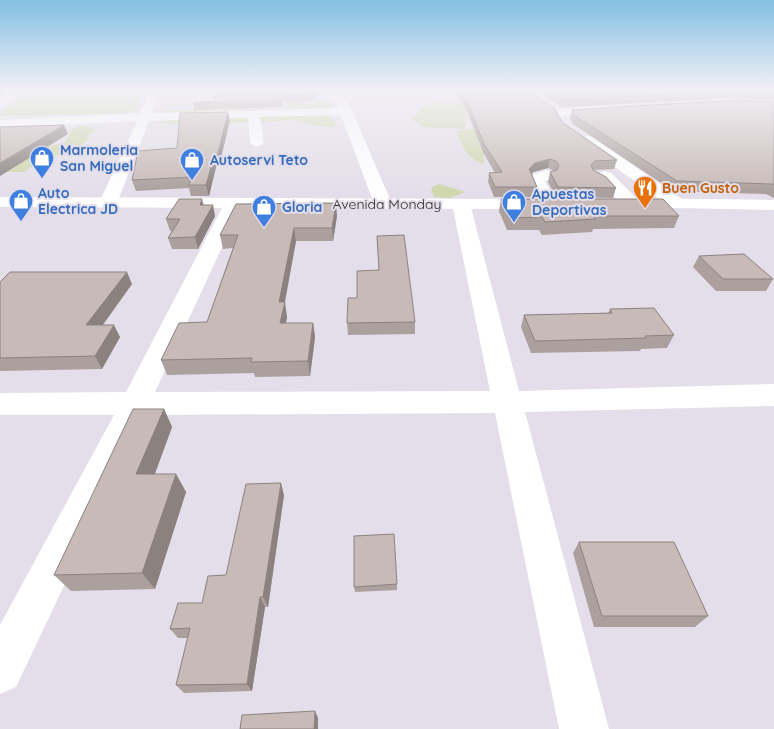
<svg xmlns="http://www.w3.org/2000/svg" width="774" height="729" font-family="Quicksand,sans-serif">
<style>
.green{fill:#cfd7ad}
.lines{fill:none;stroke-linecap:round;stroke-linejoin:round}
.minor{fill:#fff;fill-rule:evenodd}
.major{fill:#fff;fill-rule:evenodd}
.wall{fill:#aba09d}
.shaded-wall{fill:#8b8280}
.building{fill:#c7bab7;stroke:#8b8280}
.labels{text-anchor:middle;stroke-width:4;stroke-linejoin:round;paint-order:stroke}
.far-shop-label{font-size:14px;font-weight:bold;fill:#366cbe;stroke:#e3dee9;text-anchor:start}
.far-food-label{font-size:14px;font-weight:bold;fill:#c56008;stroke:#e3dee9;text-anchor:start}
.far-street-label{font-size:14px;fill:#2d2b2f;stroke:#e3dee9}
</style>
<rect width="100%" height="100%" fill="#e3dee9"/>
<path class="green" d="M 30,90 L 146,90 L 133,113 L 0,116 L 0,114 Z
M 299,90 L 318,90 L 320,97 L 301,98 L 298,100 L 303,103 L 325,100 L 333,106 L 332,110 L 161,114 L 161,111 L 173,110 L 283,109 L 288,104 L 285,100 Z
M 434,102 L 472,105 L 492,113 L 467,113 L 465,129 L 423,127 L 412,120 L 422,107 Z
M 312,115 L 327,116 L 334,119 L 335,127 L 317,126 L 296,120 L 220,124 L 170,124 L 155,121 L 154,118 Z
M 81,126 L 89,127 L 95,130 L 87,136 L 88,140 L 73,151 L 42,160 L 24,172 L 0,172 L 43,147 L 65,143 L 73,128 Z
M 474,126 L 489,140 L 478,143 L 484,153 L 484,164 C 467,159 463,147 456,131 L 471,129 Z
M 439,184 L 465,192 L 449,198 L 434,197 L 431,188 Z"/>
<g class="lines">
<path class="minor" d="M 10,90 L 21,90 L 4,105 L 0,106 L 0,97 Z
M 151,90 L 161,90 L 152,113 L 339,108 L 329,90 L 339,90 L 350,106 L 392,204 L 389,208 L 383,209 L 377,208 L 374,204 L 341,115 L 260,117 L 264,143 L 257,147 L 250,143 L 248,118 L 149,121 L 117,203 L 114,207 L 108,208 L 102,207 L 99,203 L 137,121 L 0,128 L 0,120 L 140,113 Z
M 696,90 L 709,90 L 774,117 L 774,126 Z
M 607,106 L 613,110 L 611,113 L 559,117 L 553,113 L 559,109 Z
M 587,136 L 592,137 L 682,199 L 685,203 L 682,207 L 676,208 L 670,207 L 582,143 L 580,140 Z
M 547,170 L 553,172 L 555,175 L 553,178 L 545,181 L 557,204 L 554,208 L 548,209 L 542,208 L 529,180 L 534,174 Z
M 605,171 L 611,173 L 637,199 L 640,203 L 637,207 C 621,211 609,190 599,179 L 597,176 L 599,173 Z
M 233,199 L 239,200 L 242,204 L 155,392 L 490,391 L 452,204 L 455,200 L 461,199 L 467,200 L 470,204 L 519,391 L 774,384 L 774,406 L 525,412 L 609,729 L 559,729 L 495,413 L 145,415 L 16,687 L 0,694 L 0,625 L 114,415 L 0,415 L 0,393 L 126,392 L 224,204 L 227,200 Z"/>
<path class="major" d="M 0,197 L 538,199 L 544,200 L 547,204 L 544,208 L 538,209 L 0,207 Z
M 631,198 L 774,200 L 774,210 L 625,207 L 622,203 L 625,199 Z"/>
</g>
<path class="wall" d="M 214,90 L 317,90 L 315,101 L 282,102 L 281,107 L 194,110 L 193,103 L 215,101 Z
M 453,90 L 527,90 L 563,123 L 617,160 L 614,169 L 594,170 L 616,188 L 613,198 L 556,197 L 548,182 L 550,172 L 554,171 L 548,168 L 533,172 L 532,174 L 537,187 L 535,197 L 494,197 L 488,182 L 489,173 L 495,173 L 483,152 L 467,111 Z
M 534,90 L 774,90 L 774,100 L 732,98 L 562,107 Z
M 774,102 L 774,198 L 766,194 L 673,191 L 573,124 L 570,118 L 572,110 Z
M 230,120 L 219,166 L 216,167 L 209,196 L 191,196 L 189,188 L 136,191 L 132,180 L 177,148 Z
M 501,199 L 679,216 L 674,228 L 593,229 L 592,232 L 542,235 L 539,230 L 507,230 L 499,211 Z
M 204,205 L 215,216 L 198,249 L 172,249 L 168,238 L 172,231 L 170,231 L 166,219 Z
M 337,216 L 333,241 L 296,241 L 284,302 L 287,317 L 286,323 L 313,323 L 315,337 L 310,376 L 255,377 L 254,373 L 167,375 L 161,360 L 207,322 L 233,248 L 223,249 L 220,235 Z
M 377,236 L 415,322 L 415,334 L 348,335 L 347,323 L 357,298 L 379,270 Z
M 699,256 L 773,279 L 766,291 L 716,291 L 693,267 Z
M 0,282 L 132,284 L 103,325 L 120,337 L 102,369 L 0,371 Z
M 610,309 L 674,335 L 667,348 L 641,349 L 640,351 L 531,353 L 521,327 L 524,315 L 608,313 Z
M 164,409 L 172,427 L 155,474 L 176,474 L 186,492 L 155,589 L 71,591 L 54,575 Z
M 284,495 L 268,607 L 265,607 L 252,691 L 184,693 L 176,685 L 188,638 L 178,638 L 170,629 L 202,603 L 226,575 Z
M 579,542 L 708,616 L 695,627 L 594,627 L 573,553 Z
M 397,584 L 397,590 L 355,592 L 354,587 Z"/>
<path class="shaded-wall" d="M 0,90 L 9,90 L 0,95 Z
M 315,90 L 317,90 L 315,101 Z
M 281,96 L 282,102 L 281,107 L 280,100 Z
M 228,112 L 230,120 L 219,166 L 217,157 Z
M 64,125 L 68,134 L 0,176 L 0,163 Z
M 214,157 L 216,167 L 209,196 L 206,185 Z
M 550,159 L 548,168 L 533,172 L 528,179 L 529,169 L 535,163 Z
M 202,199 L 205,210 L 200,205 Z
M 336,203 L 337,216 L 333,241 L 332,228 Z
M 213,205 L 215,216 L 198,249 L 195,237 Z
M 294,228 L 296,241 L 283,313 L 285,302 L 287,317 L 283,338 L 280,323 L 279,302 Z
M 127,272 L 132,284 L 93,338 L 86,325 Z
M 313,323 L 315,337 L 310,376 L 308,361 Z
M 114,325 L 120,337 L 102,369 L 95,356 Z
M 164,409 L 172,427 L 148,492 L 136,474 Z
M 176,474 L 186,492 L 155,589 L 142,573 Z
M 281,483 L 284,495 L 268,607 L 263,597 Z
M 260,597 L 265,607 L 252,691 L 247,684 Z
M 315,711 L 318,718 L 318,729 L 314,729 Z"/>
<path class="building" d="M 214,90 L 315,90 L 315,94 L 281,96 L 280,100 L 193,103 L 215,101 Z
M 458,90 L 527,90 L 554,108 L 563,123 L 617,160 L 595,161 L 591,165 L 593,170 L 606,177 L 616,188 L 558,187 L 550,172 L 557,170 L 559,165 L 556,161 L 550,159 L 535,163 L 529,169 L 537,187 L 495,187 L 489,173 L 502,172 L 484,144 L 468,104 Z
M 547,90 L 774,90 L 774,93 L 735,91 L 563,100 Z
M 735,100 L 774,102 L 774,185 L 772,184 L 677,181 L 575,116 L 572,110 Z
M 228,112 L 217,157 L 214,157 L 206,185 L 188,185 L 194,177 L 132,180 L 138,151 L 177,148 L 180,113 Z
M 64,125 L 0,163 L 0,127 Z
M 179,199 L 202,199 L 200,205 L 213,205 L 195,237 L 168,238 L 180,219 L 166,219 Z
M 501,199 L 663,199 L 679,216 L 593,216 L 596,219 L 545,222 L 542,217 L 509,218 Z
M 336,203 L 332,228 L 294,228 L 279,302 L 285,302 L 280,323 L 313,323 L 308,361 L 251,362 L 252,358 L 161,360 L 179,323 L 207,322 L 238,235 L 220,235 L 236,204 Z
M 404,235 L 415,322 L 347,323 L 348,298 L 357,298 L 357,271 L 379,270 L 377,236 Z
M 744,254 L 773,279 L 723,279 L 699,256 Z
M 10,272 L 127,272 L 86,325 L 114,325 L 95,356 L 0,358 L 0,282 Z
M 654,308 L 674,335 L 645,336 L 646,338 L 535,341 L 524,315 L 612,313 L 610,309 Z
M 133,409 L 164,409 L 136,474 L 176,474 L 142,573 L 54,575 Z
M 281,483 L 263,597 L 260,597 L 247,684 L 176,685 L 190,628 L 170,629 L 178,603 L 202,603 L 208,576 L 226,575 L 246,484 Z
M 394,534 L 397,584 L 354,587 L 354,536 Z
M 579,542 L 674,542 L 708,616 L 602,616 Z
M 315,711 L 314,729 L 240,729 L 242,715 Z"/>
<linearGradient id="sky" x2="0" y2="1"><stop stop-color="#83bfe3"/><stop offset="0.47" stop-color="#f2f0f5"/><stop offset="1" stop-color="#f2f0f5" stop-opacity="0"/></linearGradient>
<rect width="774" height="192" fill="url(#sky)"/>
<defs>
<symbol id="shop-pin" viewBox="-11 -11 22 30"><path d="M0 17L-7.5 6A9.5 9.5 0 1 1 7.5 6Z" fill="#3f7fe0" stroke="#e3dee9"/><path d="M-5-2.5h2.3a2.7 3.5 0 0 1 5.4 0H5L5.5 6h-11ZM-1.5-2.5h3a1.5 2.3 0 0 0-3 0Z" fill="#fff"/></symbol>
<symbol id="restaurant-pin" viewBox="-11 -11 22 30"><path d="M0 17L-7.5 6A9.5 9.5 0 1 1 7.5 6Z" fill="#e8710a" stroke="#e3dee9"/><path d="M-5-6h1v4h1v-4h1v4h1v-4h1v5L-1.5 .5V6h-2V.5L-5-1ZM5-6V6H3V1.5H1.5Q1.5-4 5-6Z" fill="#fff"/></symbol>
</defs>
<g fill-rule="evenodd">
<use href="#shop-pin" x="28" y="144" width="28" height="38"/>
<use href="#shop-pin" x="178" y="146" width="28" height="38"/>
<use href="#restaurant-pin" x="631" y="174" width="28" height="38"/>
<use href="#shop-pin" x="7" y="187" width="28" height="38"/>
<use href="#shop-pin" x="500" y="188" width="28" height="38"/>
<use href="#shop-pin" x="250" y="193" width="28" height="38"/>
</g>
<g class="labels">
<g class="far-shop-label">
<text x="60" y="155">Marmoleria<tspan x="60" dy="16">San Miguel</tspan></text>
<text x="210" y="165">Autoservi Teto</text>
<text x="38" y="198">Auto<tspan x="38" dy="16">Electrica JD</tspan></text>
<text x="532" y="199">Apuestas<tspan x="532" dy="16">Deportivas</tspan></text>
<text x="282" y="212">Gloria</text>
</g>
<g class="far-food-label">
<text x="662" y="193">Buen Gusto</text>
</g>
<g class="far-street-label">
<text x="387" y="209">Avenida Monday</text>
</g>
</g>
</svg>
